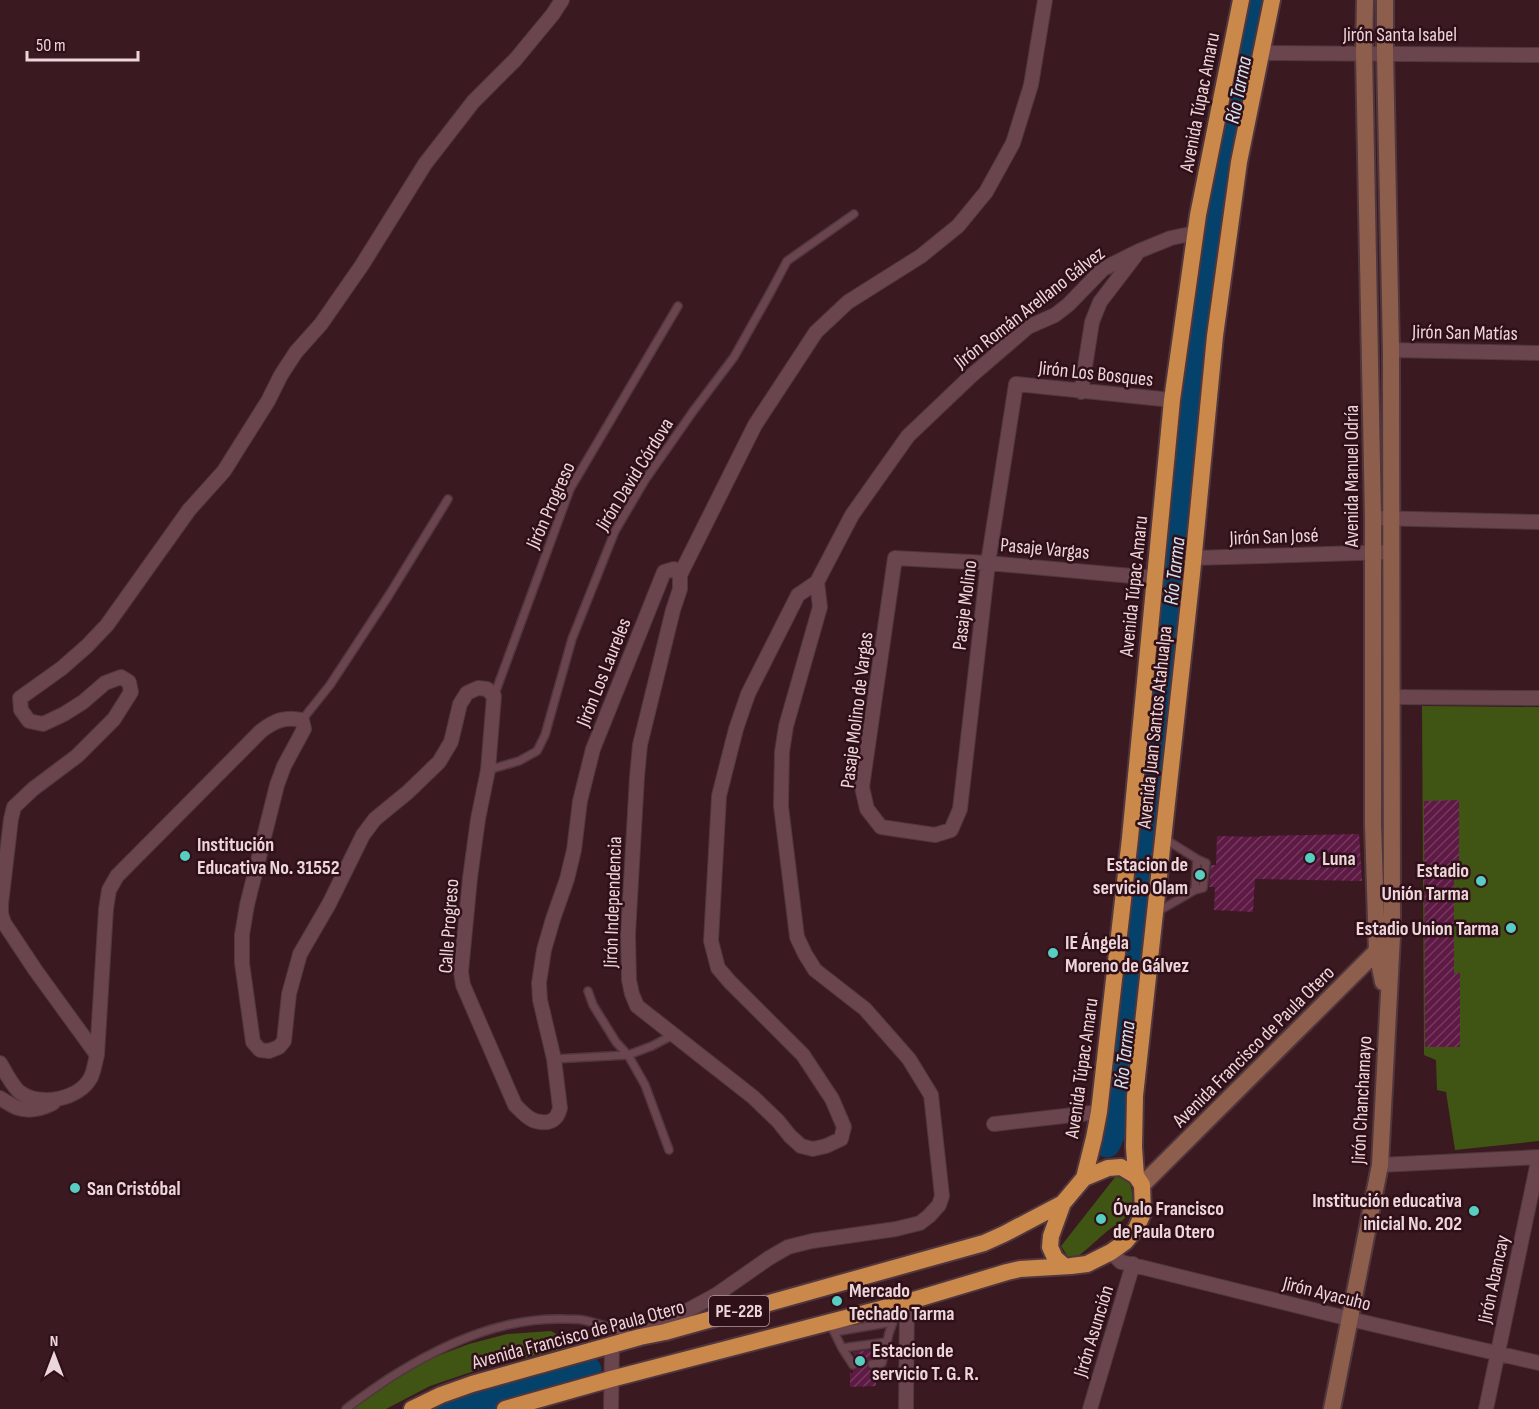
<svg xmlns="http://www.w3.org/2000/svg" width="1539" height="1409" font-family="'Sofia Sans Condensed',sans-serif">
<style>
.green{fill:#405413}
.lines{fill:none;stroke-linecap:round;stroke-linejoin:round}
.river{stroke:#04426b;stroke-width:27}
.building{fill:url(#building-hatch)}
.service-casing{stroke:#50363d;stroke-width:10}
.minor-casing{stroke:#50363d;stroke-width:16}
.secondary-casing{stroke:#50363d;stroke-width:20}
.trunk-casing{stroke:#50363d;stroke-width:20}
.service{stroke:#6a454d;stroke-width:7}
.minor{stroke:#6a454d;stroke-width:14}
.secondary{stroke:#8e5e4c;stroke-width:16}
.trunk{stroke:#ca884a;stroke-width:16}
.poi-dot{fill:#57cec1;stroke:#2f0f18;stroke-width:2}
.labels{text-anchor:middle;stroke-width:5;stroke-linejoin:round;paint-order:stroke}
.shield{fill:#2f0f18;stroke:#b49aa0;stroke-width:1.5}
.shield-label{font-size:18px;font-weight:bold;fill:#edd6da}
.street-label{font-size:20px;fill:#edd6da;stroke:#2f0f18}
.poi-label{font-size:20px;font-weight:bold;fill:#edd6da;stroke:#2f0f18;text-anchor:start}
.water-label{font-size:21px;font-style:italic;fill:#d2e4f3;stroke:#2f0f18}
</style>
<defs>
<pattern id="building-hatch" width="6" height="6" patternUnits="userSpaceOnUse" patternTransform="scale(1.5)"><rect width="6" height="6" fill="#5e1945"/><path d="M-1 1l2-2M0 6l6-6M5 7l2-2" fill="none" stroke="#753a5f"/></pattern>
</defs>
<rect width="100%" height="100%" fill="#3a1921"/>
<path class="green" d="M 1422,706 L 1539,707 L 1539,1141 L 1455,1150 L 1446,1092 L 1437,1090 L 1436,1060 L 1424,1055 Z
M 1116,1176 L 1129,1181 C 1134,1195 1135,1209 1123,1220 C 1117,1225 1110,1228 1104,1234 C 1094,1242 1086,1251 1075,1258 L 1068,1257 L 1061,1246 Z
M 551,1331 L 562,1337 L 565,1344 L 557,1350 L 483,1368 L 430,1386 L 386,1409 L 348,1409 L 413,1365 L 469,1344 L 507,1334 Z"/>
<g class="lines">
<path class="river" d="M 1107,1144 L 1116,1124 L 1123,1071 L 1198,338 L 1225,158 L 1256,0
M 448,1409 L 588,1370"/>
</g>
<path class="building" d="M 1459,800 L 1459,874 L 1454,874 L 1454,973 L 1460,973 L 1460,1047 L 1425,1047 L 1424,801 Z
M 1359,834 L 1362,881 L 1255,879 L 1253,912 L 1214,910 L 1215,887 L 1209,887 L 1211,865 L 1216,865 L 1217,836 L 1260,837 L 1260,836 Z
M 871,1350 L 872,1358 L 867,1361 L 867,1365 L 869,1369 L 872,1370 L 872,1372 L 876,1372 L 876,1386 L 850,1387 L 850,1373 L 853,1373 L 853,1371 L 856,1369 L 859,1365 L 853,1352 Z"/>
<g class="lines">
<defs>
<path id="service" d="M 494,696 L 570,489 L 678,306
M 302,720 L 330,685 L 389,595 L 448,499
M 488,770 L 519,761 L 537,751 L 545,735 L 572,639 L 615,531 L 645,480 L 694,410 L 734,357 L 770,293 L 787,261 L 854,214
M 1195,890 L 1203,888 L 1206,863 L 1197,859
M 1157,912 L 1195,890 L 1197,859 L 1165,839
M 588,991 L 593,1005 L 616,1042 L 628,1055 L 645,1085 L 669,1150
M 554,1059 L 628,1055 L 652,1046 L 673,1035
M 833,1330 L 842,1348 L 853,1365
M 834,1332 L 893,1322
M 842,1348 L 887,1342
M 872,1364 L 882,1363 L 889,1333 L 899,1306
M 346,1409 C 361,1397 376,1387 391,1377 C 443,1344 502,1317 564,1319 C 570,1319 577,1319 583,1320 C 599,1323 616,1330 631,1335"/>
<path id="minor" d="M 1045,0 L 1031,85 L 1013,143 L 986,192 L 958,226 L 921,256 L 848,302 L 816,332 L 755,425 L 680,575 L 680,589 L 673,610 L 640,745 L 637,777 L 628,934 L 629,980 L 632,994 L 637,1006 L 753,1097 L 778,1121 L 790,1136 L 801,1146 L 813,1149 L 826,1146 L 841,1139 L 844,1127 L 832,1099 L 803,1055 L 730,982 L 718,968 L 711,941 L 719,796 L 736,729 L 748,694 L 798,595 L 817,582 L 852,515 L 908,436 L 971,376 L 1028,327 L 1055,315 L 1068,305 L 1103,269 L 1139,251 L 1171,238 L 1195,233
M 1260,53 L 1539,55
M 1391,350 L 1539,353
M 1081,392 L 1092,322 L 1100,302 L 1136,255
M 1373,518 L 1539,522
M 1194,558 L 1391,552
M 1154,578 L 988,563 L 895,558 L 862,787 L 867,809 L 881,827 L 935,835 L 951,830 L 960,809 L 988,563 L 1016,384 L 1172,400
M 1392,697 L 1539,698
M 97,1055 L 36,971 L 4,923 L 1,914 L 1,904 L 11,819 L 14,807 L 33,789 L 77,756 L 114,719 L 131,692 L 129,682 L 121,677 L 105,683 L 83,702 L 64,714 L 43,724 L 29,721 L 21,710 L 20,698 L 62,668 L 87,646 L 107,625 L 189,510 L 224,471 L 268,401 L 281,375 L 296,352 L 321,324 L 362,265 L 425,164 L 473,102 L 515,60 L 553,14 L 562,0
M 0,1063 C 5,1071 13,1088 21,1093 C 41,1107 80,1099 91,1077 C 94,1071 95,1062 97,1055 L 106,909 L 109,890 L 117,876 L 261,731 C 274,721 285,716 302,720 L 304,729 L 284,766 L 277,785 L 247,905 L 242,935 L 242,963 L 253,1042 L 260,1050 L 269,1051 L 279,1047 L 284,1041 L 289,994 L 300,954 L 329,904 L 363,835 L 375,819 L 408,792 L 439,762 L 451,742 L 460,704 L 467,693 L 478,688 L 487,689 L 494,696 L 488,770 L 478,819 L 470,878 L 461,972 L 463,985 L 515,1105 C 525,1115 532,1124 548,1122 C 556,1120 558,1115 560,1108 L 554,1059 L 540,1000 L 539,983 L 544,950 L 553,919 L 567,879 L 574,850 L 580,801 L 593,749 L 664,572 L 674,569 L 680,575
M 0,1098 C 5,1101 12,1106 18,1108 C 29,1112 44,1108 53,1103
M 994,1124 L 1099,1112
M 1380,1165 L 1539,1157
M 1111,1252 L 1121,1262 L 1350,1319 L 1539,1363
M 646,1333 L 716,1295 L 769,1258 L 788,1247 L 812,1241 L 896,1229 L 920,1223 L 929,1216 L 939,1205 L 942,1196 L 931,1095 L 909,1059 L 865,1009 L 815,970 L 805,954 L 797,937 L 781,806 L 782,752 L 786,726 L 820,607 L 817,582
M 611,1409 L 612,1345
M 906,1409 L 907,1302
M 1090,1409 L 1133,1264
M 1486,1409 L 1539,1157"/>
<path id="secondary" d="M 1365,0 L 1364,53 L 1373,518 L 1373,824 L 1377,952 L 1383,982
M 1142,1185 L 1383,945
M 1332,1409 L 1380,1165 L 1392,936 L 1391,350 L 1385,53 L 1385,0"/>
<path id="trunk" d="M 1136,1176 L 1134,1147 L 1135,1096 L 1192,574 L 1215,336 L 1239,162 L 1272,0
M 1084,1178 L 1094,1138 L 1099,1112 L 1130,838 L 1172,400 L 1198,215 L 1241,0
M 412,1409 L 441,1395 L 472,1384 L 640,1337 L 665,1332 L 984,1243 L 1004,1234 L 1063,1203
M 505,1409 L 611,1379 L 907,1302 L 1007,1272 L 1020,1269 L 1071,1266 L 1087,1264 L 1111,1252 L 1125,1242 L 1136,1229 L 1143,1213 L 1142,1185 L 1136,1176 L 1121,1167 L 1108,1168 L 1084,1178 L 1063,1203 L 1051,1236 L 1050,1247 L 1055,1258 L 1064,1266"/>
</defs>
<use href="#service" class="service-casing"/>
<use href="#minor" class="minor-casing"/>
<use href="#secondary" class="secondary-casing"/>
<use href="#trunk" class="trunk-casing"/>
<use href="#service" class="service"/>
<use href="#minor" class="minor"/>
<use href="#secondary" class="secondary"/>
<use href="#trunk" class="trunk"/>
</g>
<g class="poi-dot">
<circle cx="185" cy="856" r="6"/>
<circle cx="1310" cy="858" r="6"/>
<circle cx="1200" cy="875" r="6"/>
<circle cx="1481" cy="881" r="6"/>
<circle cx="1511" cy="928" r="6"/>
<circle cx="1053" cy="953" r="6"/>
<circle cx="75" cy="1188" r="6"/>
<circle cx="1474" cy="1211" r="6"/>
<circle cx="1101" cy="1219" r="6"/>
<circle cx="837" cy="1301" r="6"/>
<circle cx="860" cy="1361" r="6"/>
</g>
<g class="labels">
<rect class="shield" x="709" y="1296" width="60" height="30" rx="4.5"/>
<g class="shield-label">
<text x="739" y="1317">PE-22B</text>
</g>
<g class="street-label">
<text x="1400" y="41">Jirón Santa Isabel</text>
<text transform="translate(1199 102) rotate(-79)" y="7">Avenida Túpac Amaru</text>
<text transform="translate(1029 307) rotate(-38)" y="7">Jirón Román Arellano Gálvez</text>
<text transform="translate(1465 332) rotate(1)" y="7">Jirón San Matías</text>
<text transform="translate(1096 373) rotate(6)" y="7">Jirón Los Bosques</text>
<text transform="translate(634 474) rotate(-58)" y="7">Jirón David Córdova</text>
<text transform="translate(1351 476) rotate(-90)" y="7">Avenida Manuel Odría</text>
<text transform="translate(550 505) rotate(-66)" y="7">Jirón Progreso</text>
<text transform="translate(1274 536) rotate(-2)" y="7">Jirón San José</text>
<text transform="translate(1045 548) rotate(5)" y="7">Pasaje Vargas</text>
<text transform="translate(1133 586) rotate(-84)" y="7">Avenida Túpac Amaru</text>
<text transform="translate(964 605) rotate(-83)" y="7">Pasaje Molino</text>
<text transform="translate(603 672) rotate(-68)" y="7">Jirón Los Laureles</text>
<text transform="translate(856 710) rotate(-83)" y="7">Pasaje Molino de Vargas</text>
<text transform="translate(1154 727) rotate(-84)" y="7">Avenida Juan Santos Atahualpa</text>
<text transform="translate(612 902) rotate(-88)" y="7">Jirón Independencia</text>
<text transform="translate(448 926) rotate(-86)" y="7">Calle Progreso</text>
<text transform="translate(1253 1046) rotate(-45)" y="7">Avenida Francisco de Paula Otero</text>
<text transform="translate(1081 1068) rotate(-82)" y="7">Avenida Túpac Amaru</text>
<text transform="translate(1361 1100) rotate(-87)" y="7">Jirón Chanchamayo</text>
<text transform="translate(1493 1279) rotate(-78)" y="7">Jirón Abancay</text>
<text transform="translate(1327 1293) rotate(14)" y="7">Jirón Ayacuho</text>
<text transform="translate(1093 1331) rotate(-73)" y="7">Jirón Asunción</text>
<text transform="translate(578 1334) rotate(-15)" y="7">Avenida Francisco de Paula Otero</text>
</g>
<g class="poi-label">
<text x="197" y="851">Institución<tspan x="197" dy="23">Educativa No. 31552</tspan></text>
<text x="1322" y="865">Luna</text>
<text x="1188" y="871" text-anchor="end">Estacion de<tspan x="1188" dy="23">servicio Olam</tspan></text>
<text x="1469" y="877" text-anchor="end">Estadio<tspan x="1469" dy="23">Unión Tarma</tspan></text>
<text x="1499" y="935" text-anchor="end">Estadio Union Tarma</text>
<text x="1065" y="949">IE Ángela<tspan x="1065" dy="23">Moreno de Gálvez</tspan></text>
<text x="87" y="1195">San Cristóbal</text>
<text x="1462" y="1207" text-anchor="end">Institución educativa<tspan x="1462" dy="23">inicial No. 202</tspan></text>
<text x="1113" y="1215">Óvalo Francisco<tspan x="1113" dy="23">de Paula Otero</tspan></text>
<text x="849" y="1297">Mercado<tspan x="849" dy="23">Techado Tarma</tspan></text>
<text x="872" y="1357">Estacion de<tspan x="872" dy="23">servicio T. G. R.</tspan></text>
</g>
<g class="water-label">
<text transform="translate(1238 90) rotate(-79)" y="7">Río Tarma</text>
<text transform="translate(1174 571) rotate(-84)" y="7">Río Tarma</text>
<text transform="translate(1124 1055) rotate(-84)" y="7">Río Tarma</text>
</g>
</g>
<g transform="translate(54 1355)" stroke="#2f0f18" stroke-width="4.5" paint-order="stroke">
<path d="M0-4.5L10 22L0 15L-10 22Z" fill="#edd6da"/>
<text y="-9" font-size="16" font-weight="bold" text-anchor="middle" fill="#edd6da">N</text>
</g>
<path d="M27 51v9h111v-9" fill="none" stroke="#edd6da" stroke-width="3"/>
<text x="36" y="51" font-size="18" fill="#edd6da" stroke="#2f0f18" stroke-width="4.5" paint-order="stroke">50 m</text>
</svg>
